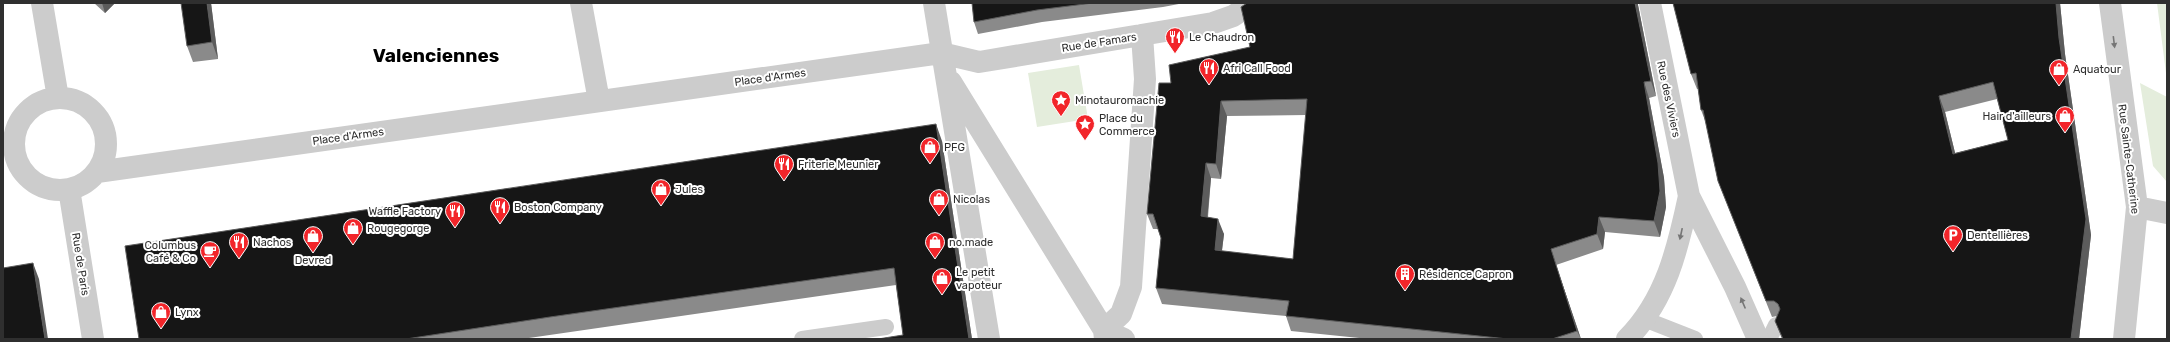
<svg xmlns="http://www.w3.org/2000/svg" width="2170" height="342" font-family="Rubik,sans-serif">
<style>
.green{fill:#e4eddc}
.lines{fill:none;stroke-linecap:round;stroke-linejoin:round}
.lane{stroke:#ccc;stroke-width:16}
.street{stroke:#ccc;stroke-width:22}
.wall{fill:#8a8a8a;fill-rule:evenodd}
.shaded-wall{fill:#5c5c5c}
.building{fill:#161616;stroke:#5c5c5c;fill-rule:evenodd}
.oneway{fill:#767676}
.labels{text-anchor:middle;stroke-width:4;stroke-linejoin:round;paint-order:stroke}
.poi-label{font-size:11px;fill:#2f2f2f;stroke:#fff;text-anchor:start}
.street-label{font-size:11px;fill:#2f2f2f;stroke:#fff}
.town-label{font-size:19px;font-weight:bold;fill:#000;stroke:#fff}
</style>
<rect width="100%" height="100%" fill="#fff"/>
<path class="green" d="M 2157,3 L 2167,3 L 2167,81 Z
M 1079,65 L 1088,119 L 1037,127 L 1028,73 Z
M 2140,83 L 2167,97 L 2167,182 L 2153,166 Z"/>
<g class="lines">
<path class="lane" d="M 1644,319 L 1695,339
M 802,339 L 886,327
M 1769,339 L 1776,325"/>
<path class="street" d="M 42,3 L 58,98
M 581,3 L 599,101
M 934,3 L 989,339
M 1650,3 L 1689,196 L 1735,287 L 1758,339
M 2110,3 L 2137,207 L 2124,339
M 951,82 L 1104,330 L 1105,339
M14 144a46 46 0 1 1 92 0a46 46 0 1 1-92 0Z
M 97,172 L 941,53 L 979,62 L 1213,23 L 1233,16 L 1253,3
M 69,189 L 93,339
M 2137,207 L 2167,213
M 1104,330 L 1121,314 L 1131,287 L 1145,79 L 1142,35
M 1104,330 L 1124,339
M 1627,339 C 1666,300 1678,248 1689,196"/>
</g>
<path class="wall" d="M 94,3 L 115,3 L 105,13 Z
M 211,3 L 218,59 L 193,62 L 187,46 Z
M 972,3 L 1184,3 L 1163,7 L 1042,22 L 978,34 L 974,22 Z
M 1673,3 L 2060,3 L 2065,54 L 2091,235 L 2079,339 L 1782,339 L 1775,321 L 1777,316 L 1772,317 L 1718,181 L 1706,123 L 1701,110 L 1698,89 L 1697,89 L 1691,74 ZM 1997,99 L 2008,140 L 1955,153 L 1945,112 Z
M 1638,5 L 1656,96 L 1649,98 L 1664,178 L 1666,207 L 1660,237 L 1605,232 L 1603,249 L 1556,265 L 1581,339 L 1369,339 L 1291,331 L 1286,316 L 1162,304 L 1156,288 L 1161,238 L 1158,229 L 1153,229 L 1147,214 L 1171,83 L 1250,47 ZM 1306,115 L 1293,259 L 1222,251 L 1224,234 L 1208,217 L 1211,178 L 1221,179 L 1227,116 Z
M 942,141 L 972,339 L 878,339 L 903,335 L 896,285 L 522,339 L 139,339 Z"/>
<path class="shaded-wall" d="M 102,3 L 115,3 L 105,13 Z
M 207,3 L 211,3 L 218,59 L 212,42 Z
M 1635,3 L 1638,3 L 1638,5 L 1656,96 L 1651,81 Z
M 2056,3 L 2060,3 L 2065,54 L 2091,235 L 2079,339 L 2071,339 Z
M 1644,82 L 1649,98 L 1664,178 L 1666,207 L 1660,237 L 1654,221 Z
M 1939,96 L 1945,112 L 1959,169 L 1953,154 Z
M 1221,101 L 1227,116 L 1221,179 L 1216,164 Z
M 936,124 L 942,141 L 972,339 L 969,339 Z
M 1206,163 L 1211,178 L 1206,231 L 1201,216 Z
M 1599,217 L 1605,232 L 1603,249 L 1597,234 Z
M 1218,219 L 1224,234 L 1220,265 L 1215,250 Z
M 1551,249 L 1556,265 L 1581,339 L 1577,331 Z
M 33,263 L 39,279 L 48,339 L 45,339 Z"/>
<path class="building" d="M 181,3 L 207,3 L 212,42 L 187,46 Z
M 972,3 L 1093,3 L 1037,10 L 974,22 Z
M 1247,3 L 1635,3 L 1651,81 L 1644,82 L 1658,163 L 1660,191 L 1654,221 L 1599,217 L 1597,234 L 1551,249 L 1577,331 L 1552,339 L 1508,339 L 1286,316 L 1289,301 L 1156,288 L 1161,238 L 1153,214 L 1147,214 L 1159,83 L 1171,83 L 1169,65 L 1250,47 L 1241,7 ZM 1307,99 L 1293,259 L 1215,250 L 1218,219 L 1201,216 L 1206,163 L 1216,164 L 1221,101 Z
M 1673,3 L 2056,3 L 2059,38 L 2086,219 L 2071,339 L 1783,339 L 1775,321 L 1780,309 L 1778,304 L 1774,301 L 1766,301 L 1718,181 L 1703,110 L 1701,110 L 1696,73 L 1691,74 ZM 1993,82 L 2008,140 L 1953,154 L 1939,96 Z
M 936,124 L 969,339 L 878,339 L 903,335 L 894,268 L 550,317 L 406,339 L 139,339 L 125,246 Z
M 33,263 L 45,339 L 3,339 L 3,268 Z"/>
<defs><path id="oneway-solid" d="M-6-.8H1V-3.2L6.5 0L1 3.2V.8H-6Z"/></defs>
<g class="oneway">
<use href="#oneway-solid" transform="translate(2114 42) rotate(83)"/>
<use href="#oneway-solid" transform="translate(1681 234) rotate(102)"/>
<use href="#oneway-solid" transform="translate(1743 303) rotate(-113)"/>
</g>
<defs>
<symbol id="restaurant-pin" viewBox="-11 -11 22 30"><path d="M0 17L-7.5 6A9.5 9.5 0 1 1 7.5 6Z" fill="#f2252a" stroke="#fff"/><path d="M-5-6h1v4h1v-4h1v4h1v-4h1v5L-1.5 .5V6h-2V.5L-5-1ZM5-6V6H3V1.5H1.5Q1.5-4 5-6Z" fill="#fff"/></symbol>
<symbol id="shop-pin" viewBox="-11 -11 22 30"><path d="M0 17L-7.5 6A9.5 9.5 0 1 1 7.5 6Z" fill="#f2252a" stroke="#fff"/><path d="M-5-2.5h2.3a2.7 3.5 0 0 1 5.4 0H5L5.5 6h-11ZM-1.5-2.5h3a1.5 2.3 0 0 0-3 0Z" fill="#fff"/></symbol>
<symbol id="sight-pin" viewBox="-11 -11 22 30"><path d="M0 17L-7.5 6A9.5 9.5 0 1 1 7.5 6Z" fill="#f2252a" stroke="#fff"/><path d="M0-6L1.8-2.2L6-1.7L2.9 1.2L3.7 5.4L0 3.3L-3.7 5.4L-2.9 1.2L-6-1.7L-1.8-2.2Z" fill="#fff"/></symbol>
<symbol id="parking-pin" viewBox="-11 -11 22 30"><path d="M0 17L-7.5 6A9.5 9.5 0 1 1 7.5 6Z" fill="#f2252a" stroke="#fff"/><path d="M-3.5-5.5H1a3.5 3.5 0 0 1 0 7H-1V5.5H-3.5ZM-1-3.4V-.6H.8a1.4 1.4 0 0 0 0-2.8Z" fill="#fff"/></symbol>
<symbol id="cafe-pin" viewBox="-11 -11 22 30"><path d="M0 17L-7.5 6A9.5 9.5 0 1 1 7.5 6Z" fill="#f2252a" stroke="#fff"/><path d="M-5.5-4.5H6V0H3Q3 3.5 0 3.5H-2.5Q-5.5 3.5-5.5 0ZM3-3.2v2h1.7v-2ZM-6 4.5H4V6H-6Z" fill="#fff"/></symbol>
<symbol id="building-pin" viewBox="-11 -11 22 30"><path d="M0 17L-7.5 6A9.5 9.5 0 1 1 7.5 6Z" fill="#f2252a" stroke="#fff"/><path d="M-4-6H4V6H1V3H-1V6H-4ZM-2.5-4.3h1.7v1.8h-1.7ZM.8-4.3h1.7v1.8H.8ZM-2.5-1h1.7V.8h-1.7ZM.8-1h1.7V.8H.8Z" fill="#fff"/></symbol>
</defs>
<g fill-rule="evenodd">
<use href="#restaurant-pin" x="1164" y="26" width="22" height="30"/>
<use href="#restaurant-pin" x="1198" y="57" width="22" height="30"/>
<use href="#shop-pin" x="2048" y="58" width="22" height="30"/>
<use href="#sight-pin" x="1050" y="89" width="22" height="30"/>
<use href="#shop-pin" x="2054" y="105" width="22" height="30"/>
<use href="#sight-pin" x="1074" y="113" width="22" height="30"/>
<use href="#shop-pin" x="919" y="136" width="22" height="30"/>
<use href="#restaurant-pin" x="773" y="153" width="22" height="30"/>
<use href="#shop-pin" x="650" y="178" width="22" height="30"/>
<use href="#shop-pin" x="928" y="188" width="22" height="30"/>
<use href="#restaurant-pin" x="489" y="196" width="22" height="30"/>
<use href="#restaurant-pin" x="444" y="200" width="22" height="30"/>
<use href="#shop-pin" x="342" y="217" width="22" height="30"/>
<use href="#parking-pin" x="1942" y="224" width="22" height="30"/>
<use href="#shop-pin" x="302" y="225" width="22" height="30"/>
<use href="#restaurant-pin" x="228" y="231" width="22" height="30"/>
<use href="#shop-pin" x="924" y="231" width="22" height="30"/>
<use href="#cafe-pin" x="199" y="240" width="22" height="30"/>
<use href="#building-pin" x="1394" y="263" width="22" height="30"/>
<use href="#shop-pin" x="931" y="267" width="22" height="30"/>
<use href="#shop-pin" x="150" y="301" width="22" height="30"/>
</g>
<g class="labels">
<g class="poi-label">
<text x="1189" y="41">Le Chaudron</text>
<text x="1223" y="72">Afri Call Food</text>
<text x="2073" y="73">Aquatour</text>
<text x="1075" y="104">Minotauromachie</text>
<text x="2051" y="120" text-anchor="end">Hair d'ailleurs</text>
<text x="1099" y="122">Place du<tspan x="1099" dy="13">Commerce</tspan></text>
<text x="944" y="151">PFG</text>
<text x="798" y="168">Friterie Meunier</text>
<text x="675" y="193">Jules</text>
<text x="953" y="203">Nicolas</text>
<text x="514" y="211">Boston Company</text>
<text x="441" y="215" text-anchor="end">Waffle Factory</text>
<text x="367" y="232">Rougegorge</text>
<text x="1967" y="239">Dentellières</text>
<text x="253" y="246">Nachos</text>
<text x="949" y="246">no.made</text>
<text x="196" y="249" text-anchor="end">Columbus<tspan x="196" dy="13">Café &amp; Co</tspan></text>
<text x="313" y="264" text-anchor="middle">Devred</text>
<text x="956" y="276">Le petit<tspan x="956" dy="13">vapoteur</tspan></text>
<text x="1419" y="278">Résidence Capron</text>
<text x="175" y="316">Lynx</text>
</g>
<g class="street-label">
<text transform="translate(1099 42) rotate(-9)" y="4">Rue de Famars</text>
<text transform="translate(770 77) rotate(-8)" y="4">Place d'Armes</text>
<text transform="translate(1669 99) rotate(78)" y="4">Rue des Viviers</text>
<text transform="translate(348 136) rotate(-8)" y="4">Place d'Armes</text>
<text transform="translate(2129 159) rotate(83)" y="4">Rue Sainte-Catherine</text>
<text transform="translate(81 264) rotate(81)" y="4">Rue de Paris</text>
</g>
<g class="town-label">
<text x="436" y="62">Valenciennes</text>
</g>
</g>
<rect width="2170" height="342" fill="none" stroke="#2f2f2f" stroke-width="8"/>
</svg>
